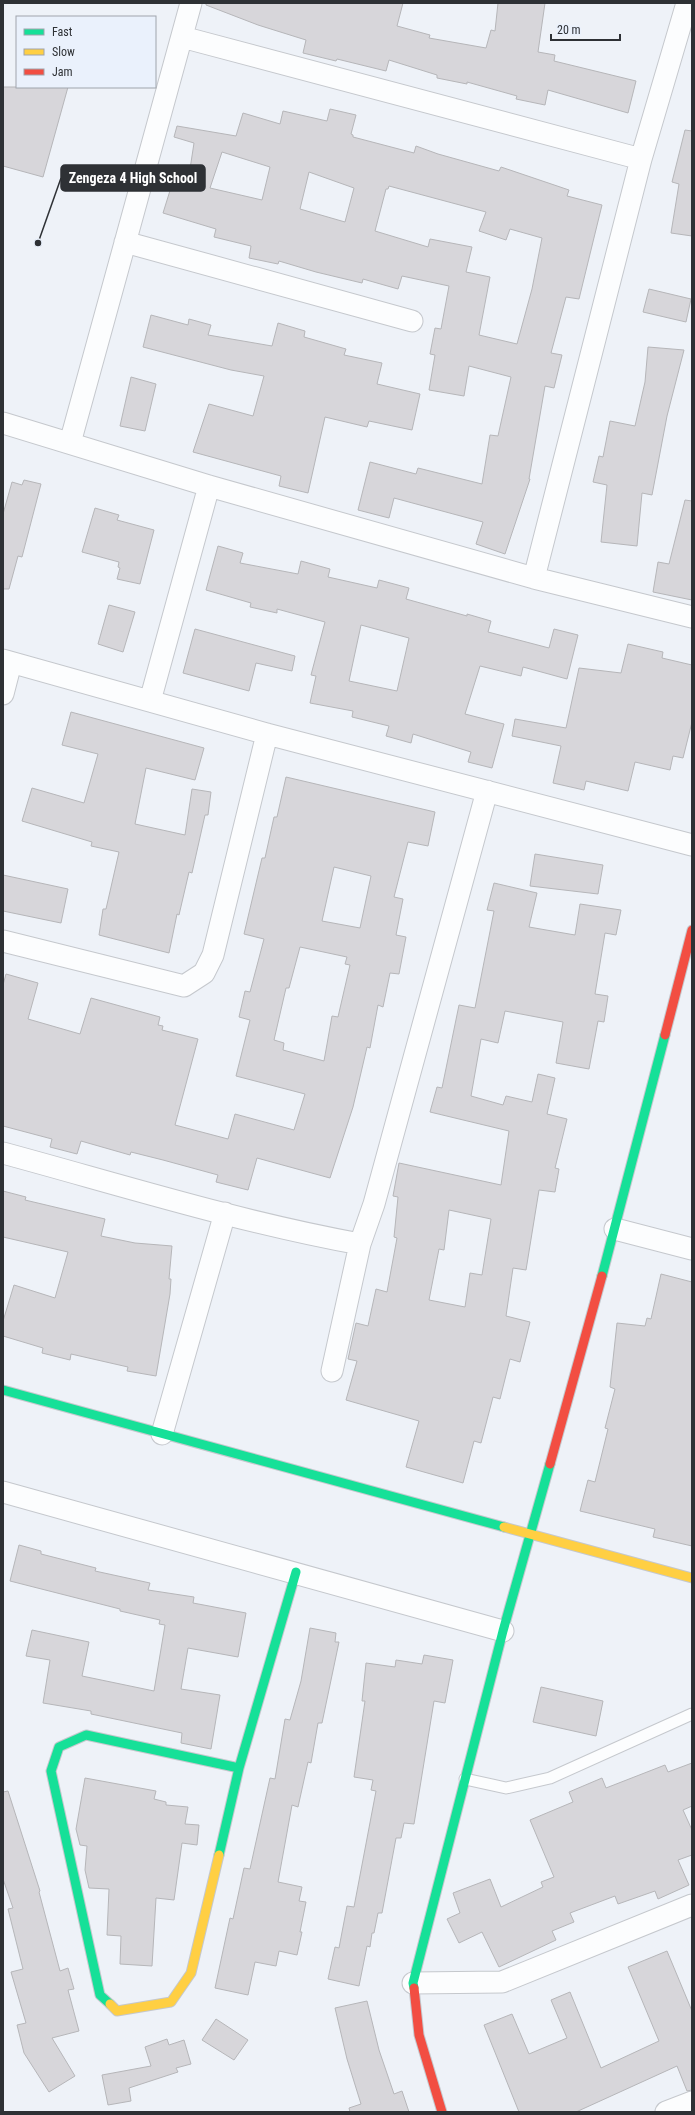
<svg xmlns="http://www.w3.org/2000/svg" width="695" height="2115" font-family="'Roboto Condensed',sans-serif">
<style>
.building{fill:#d7d6da;stroke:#b6b6b9;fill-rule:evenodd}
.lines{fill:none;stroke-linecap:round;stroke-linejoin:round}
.lane-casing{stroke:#c5c8cd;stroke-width:13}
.street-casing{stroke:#c5c8cd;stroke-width:23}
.fast-casing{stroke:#c5c8cd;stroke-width:11}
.slow-casing{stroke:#c5c8cd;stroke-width:11}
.jam-casing{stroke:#c5c8cd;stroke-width:11}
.lane{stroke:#fcfdfe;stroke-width:11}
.street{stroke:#fcfdfe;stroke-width:21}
.fast{stroke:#16e098;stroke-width:9}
.slow{stroke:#ffcf43;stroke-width:9}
.jam{stroke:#f24e42;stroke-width:9}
.leader{fill:none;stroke:#2e3135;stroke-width:1.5}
.callout-dot{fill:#2e3135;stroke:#eaf1fc;stroke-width:1.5}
.callout{fill:#2e3135;stroke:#2e3135;stroke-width:1.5}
.callout-label{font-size:14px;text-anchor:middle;font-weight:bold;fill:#fff}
</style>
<rect width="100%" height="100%" fill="#eef2f8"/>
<path class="building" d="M 206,3 L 403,3 L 397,26 L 430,35 L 429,38 L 486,48 L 491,30 L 495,31 L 498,3 L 545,3 L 538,52 L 555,55 L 554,61 L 636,81 L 628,113 L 548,90 L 545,105 L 516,99 L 517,96 L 467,82 L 467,84 L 437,78 L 437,75 L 389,60 L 386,71 L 337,59 L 336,61 L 303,53 L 306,40 L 258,25 L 206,5 Z
M 3,87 L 68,87 L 43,177 L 3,166 Z
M 330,109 L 356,115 L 351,134 L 353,135 L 353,137 L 414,153 L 416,146 L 438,154 L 499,171 L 501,167 L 569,190 L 567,196 L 602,205 L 579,299 L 566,297 L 551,353 L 562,355 L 554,388 L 545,386 L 529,479 L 530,479 L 505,554 L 476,544 L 483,522 L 394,498 L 389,518 L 358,510 L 370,462 L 416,474 L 418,468 L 482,484 L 490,435 L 498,436 L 511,377 L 469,366 L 464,396 L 429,390 L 435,355 L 430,354 L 435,328 L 441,329 L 449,286 L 402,276 L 398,289 L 363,279 L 362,283 L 316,272 L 279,261 L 278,264 L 249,258 L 251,246 L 214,237 L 216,229 L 163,213 L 178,165 L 190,169 L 194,143 L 174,137 L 177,126 L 236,136 L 243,113 L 280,124 L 283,111 L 327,121 ZM 222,152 L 270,167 L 262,200 L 210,188 ZM 309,172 L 354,188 L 345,222 L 300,209 ZM 389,186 L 486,212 L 479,231 L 506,240 L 510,229 L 542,238 L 532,289 L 517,344 L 479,335 L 490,277 L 466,272 L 472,247 L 430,239 L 428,247 L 375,231 L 386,189 L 388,189 Z
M 685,130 L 692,131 L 692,236 L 671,233 L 679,184 L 672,182 Z
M 649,289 L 691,299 L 686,322 L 643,312 Z
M 151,315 L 188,325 L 189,319 L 211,325 L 208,335 L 272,346 L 278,323 L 305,331 L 304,337 L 346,349 L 344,355 L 382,363 L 377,384 L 420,394 L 412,430 L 369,421 L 367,427 L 325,417 L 308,493 L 279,486 L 281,476 L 193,452 L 209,404 L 253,416 L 264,376 L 231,370 L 143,347 Z
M 648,347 L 684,350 L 667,416 L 652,495 L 642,493 L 637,546 L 601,542 L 607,485 L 593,482 L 599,456 L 603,457 L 610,421 L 635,426 L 645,382 Z
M 131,377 L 156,384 L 145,431 L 120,426 Z
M 24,480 L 41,484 L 22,557 L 18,556 L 9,589 L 3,589 L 3,514 L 12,482 L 22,485 Z
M 685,500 L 692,501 L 692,600 L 653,592 L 658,562 L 669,564 Z
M 95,508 L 119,515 L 117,520 L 154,530 L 140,584 L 117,579 L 120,568 L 118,567 L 119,562 L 82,552 Z
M 218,546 L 243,553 L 240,563 L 298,574 L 301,561 L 330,569 L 328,577 L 377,588 L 379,580 L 409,588 L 406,599 L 467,616 L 467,614 L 491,621 L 488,632 L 549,648 L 554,629 L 578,635 L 567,679 L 523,667 L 521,676 L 480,666 L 465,714 L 504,724 L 492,768 L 468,762 L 471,752 L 413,734 L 411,743 L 386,736 L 389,726 L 352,717 L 353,711 L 310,703 L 316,676 L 311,675 L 325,622 L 277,609 L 277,613 L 250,607 L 251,603 L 206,590 ZM 361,625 L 409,638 L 397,691 L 349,681 Z
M 109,605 L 135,612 L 123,652 L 98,644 Z
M 195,629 L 295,656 L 292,671 L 256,663 L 249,691 L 183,673 Z
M 628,644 L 663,652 L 662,658 L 692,665 L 692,722 L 683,758 L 673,756 L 670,770 L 635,762 L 628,791 L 586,781 L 584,790 L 553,783 L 561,746 L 512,736 L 515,719 L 566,728 L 579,668 L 621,673 Z
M 71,712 L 204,748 L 195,780 L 146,768 L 135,824 L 185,835 L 192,789 L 211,792 L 208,815 L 205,815 L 192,873 L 189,872 L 179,915 L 177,914 L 169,953 L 99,935 L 103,909 L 106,909 L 119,852 L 91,846 L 92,842 L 22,821 L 32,788 L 84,803 L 98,754 L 62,745 Z
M 286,777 L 435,812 L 428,846 L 408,842 L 394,897 L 403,899 L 396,935 L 406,937 L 399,974 L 390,973 L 383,1007 L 378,1005 L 370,1048 L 367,1047 L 353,1107 L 330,1178 L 257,1158 L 248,1190 L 216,1182 L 218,1175 L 163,1160 L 131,1152 L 130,1155 L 81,1141 L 77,1154 L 50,1147 L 52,1139 L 3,1126 L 3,985 L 6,974 L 38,983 L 28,1019 L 80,1034 L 91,998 L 160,1017 L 158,1025 L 163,1026 L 162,1030 L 198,1039 L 175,1125 L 228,1139 L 235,1114 L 294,1130 L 305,1094 L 236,1076 L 250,1020 L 239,1017 L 245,991 L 250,992 L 264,939 L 244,934 L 262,858 L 265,858 L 274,817 L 277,817 ZM 334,867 L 371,876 L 360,928 L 322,921 ZM 300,947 L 347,957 L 345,964 L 350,965 L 338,1017 L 332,1016 L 324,1061 L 283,1050 L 284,1043 L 274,1040 L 286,988 L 289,988 Z
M 535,854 L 603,865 L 598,894 L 530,886 Z
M 3,875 L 68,889 L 61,923 L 3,911 Z
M 494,883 L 537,893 L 529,927 L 575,935 L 580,904 L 621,910 L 616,935 L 605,933 L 595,994 L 608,996 L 604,1022 L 598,1021 L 589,1069 L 556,1063 L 563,1022 L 505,1011 L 498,1043 L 481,1039 L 471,1096 L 503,1105 L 506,1096 L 532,1102 L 538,1074 L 555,1078 L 547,1114 L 567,1119 L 555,1168 L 559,1169 L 555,1192 L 539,1190 L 526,1270 L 513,1268 L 506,1316 L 530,1322 L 520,1362 L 510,1359 L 500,1399 L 493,1397 L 481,1443 L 474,1441 L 463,1483 L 406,1467 L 419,1421 L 346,1400 L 357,1361 L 348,1359 L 356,1323 L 368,1326 L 376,1289 L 387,1292 L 397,1238 L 394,1237 L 398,1197 L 393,1196 L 399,1163 L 501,1185 L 509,1131 L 430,1112 L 437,1087 L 442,1088 L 459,1005 L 475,1008 L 494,911 L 487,910 ZM 449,1210 L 491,1219 L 482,1275 L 470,1273 L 465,1307 L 429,1300 L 439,1249 L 444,1250 Z
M 3,1191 L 26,1197 L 25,1200 L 105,1219 L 101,1236 L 135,1243 L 172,1246 L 169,1279 L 171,1279 L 170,1294 L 156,1376 L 127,1371 L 128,1367 L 71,1354 L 70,1360 L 42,1353 L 43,1348 L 3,1336 L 3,1321 L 14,1285 L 55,1298 L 68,1252 L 3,1237 Z
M 661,1274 L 692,1282 L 692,1546 L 653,1537 L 655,1529 L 580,1511 L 588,1480 L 595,1482 L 608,1429 L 605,1428 L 615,1389 L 610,1387 L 617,1323 L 645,1326 L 647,1318 L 651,1319 Z
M 19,1545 L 41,1551 L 41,1554 L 96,1568 L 95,1571 L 150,1583 L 148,1590 L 194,1597 L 193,1603 L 246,1613 L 238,1657 L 188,1648 L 181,1689 L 220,1695 L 211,1749 L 181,1743 L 182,1733 L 91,1714 L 91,1711 L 43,1703 L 50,1660 L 26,1656 L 32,1630 L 89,1642 L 82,1676 L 154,1691 L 165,1625 L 159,1624 L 160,1620 L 120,1611 L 120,1609 L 10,1581 Z
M 310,1628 L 336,1633 L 335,1642 L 339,1642 L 322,1723 L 318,1723 L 311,1763 L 308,1762 L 298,1807 L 292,1805 L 278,1882 L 302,1887 L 299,1901 L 306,1902 L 300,1932 L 302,1932 L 297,1955 L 279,1951 L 276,1966 L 255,1962 L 248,1995 L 215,1988 L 230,1918 L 233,1919 L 244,1868 L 250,1869 L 270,1778 L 275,1779 L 285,1719 L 290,1720 L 301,1681 Z
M 424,1655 L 453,1660 L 445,1703 L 434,1701 L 414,1824 L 404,1823 L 401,1838 L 396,1838 L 382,1913 L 378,1913 L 374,1933 L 372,1933 L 370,1947 L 367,1946 L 359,1986 L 328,1979 L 335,1947 L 339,1948 L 347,1906 L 354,1907 L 376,1791 L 371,1790 L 373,1780 L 354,1777 L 365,1701 L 362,1701 L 366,1663 L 395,1667 L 396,1660 L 422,1664 Z
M 541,1687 L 603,1701 L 596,1736 L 533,1722 Z
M 692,1763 L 692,1806 L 683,1810 L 692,1830 L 692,1855 L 678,1860 L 689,1885 L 658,1899 L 655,1891 L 618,1904 L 615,1896 L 570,1913 L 574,1922 L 552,1931 L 556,1940 L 499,1967 L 482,1932 L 459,1943 L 447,1919 L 460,1913 L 453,1893 L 490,1879 L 501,1907 L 543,1887 L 541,1882 L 554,1877 L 530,1820 L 573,1802 L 569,1792 L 602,1778 L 606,1788 L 665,1765 L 668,1772 Z
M 85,1778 L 156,1791 L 154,1799 L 166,1802 L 166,1805 L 188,1807 L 185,1824 L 199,1825 L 197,1845 L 182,1843 L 174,1900 L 156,1898 L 152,1966 L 120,1964 L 121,1936 L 107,1935 L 109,1889 L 89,1888 L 85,1870 L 87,1846 L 80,1845 L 76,1829 Z
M 8,1791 L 40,1891 L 39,1892 L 60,1971 L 68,1968 L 74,1989 L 68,1990 L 79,2031 L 52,2038 L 75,2076 L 49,2092 L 24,2053 L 17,2025 L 26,2023 L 11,1972 L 23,1969 L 8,1909 L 13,1908 L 3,1879 L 3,1792 Z
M 667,1951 L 692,2011 L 692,2090 L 687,2091 L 677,2066 L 576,2112 L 519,2112 L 484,2025 L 512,2014 L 529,2054 L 567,2038 L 551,2000 L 570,1992 L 601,2068 L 659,2041 L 628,1967 Z
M 367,2001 L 379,2050 L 394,2094 L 402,2091 L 409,2112 L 350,2112 L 349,2108 L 361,2104 L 347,2059 L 335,2008 Z
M 216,2019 L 248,2040 L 234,2060 L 202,2040 Z
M 167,2039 L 169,2045 L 184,2040 L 191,2064 L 176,2068 L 178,2072 L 129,2088 L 131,2101 L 108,2105 L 102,2075 L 151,2066 L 145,2047 Z"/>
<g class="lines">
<defs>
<path id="lane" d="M 465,1779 L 506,1788 L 550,1778 L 692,1714"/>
<path id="street" d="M 182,37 L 641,159
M 125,242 L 412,321
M 3,423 L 209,486 L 534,578 L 692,617
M 70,443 L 191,3
M 534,578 L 641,159 L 687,3
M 3,660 L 267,734 L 692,845
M 3,694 L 11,663
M 150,701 L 209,486
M 3,941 L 184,986 L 204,973 L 213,955 L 267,734
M 3,1153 C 121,1185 239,1222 360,1244 L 374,1204 L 487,791
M 615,1229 L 692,1249
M 332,1371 L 360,1244
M 162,1434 L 225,1213
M 3,1492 L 503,1631
M 413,1983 L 502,1982 L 692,1905
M 666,2112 L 692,2102"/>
<path id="fast" d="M 602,1276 L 665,1035
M 3,1390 L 504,1527
M 219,1855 L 239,1768 L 296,1572
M 414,1988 L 413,1983 L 503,1631 L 550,1464
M 110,2004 L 100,1995 L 51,1771 L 59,1747 L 86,1735 L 239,1768"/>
<path id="slow" d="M 504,1527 L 692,1578
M 110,2004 L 117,2011 L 171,2002 L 191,1973 L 219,1855"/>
<path id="jam" d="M 665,1035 L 692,930
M 550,1464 L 602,1276
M 414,1988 L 419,2035 L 442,2112"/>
</defs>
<use href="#lane" class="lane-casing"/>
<use href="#street" class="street-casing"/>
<use href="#fast" class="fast-casing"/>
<use href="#slow" class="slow-casing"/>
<use href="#jam" class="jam-casing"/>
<use href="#lane" class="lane"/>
<use href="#street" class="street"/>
<use href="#fast" class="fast"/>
<use href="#slow" class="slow"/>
<use href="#jam" class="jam"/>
</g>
<path class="leader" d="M38 243L61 178"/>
<circle class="callout-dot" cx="38" cy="243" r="4"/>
<rect class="callout" x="61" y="165" width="144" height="26" rx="4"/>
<g class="callout-label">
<text x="133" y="183">Zengeza 4 High School</text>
</g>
<rect width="695" height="2115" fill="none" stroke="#2e3135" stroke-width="8"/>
<rect x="16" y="16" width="140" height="72" fill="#eaf1fc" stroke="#9fa4ac"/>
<rect x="24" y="29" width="20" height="6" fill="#16e098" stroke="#9fa4ac"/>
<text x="52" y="36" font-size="12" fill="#2e3135">Fast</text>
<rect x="24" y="49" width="20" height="6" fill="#ffcf43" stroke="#9fa4ac"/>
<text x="52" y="56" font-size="12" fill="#2e3135">Slow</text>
<rect x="24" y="69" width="20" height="6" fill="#f24e42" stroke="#9fa4ac"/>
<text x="52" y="76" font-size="12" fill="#2e3135">Jam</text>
<path d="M551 34v6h69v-6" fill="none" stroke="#2e3135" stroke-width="2"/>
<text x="557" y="34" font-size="12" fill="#2e3135" stroke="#eaf1fc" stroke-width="3" paint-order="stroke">20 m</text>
</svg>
